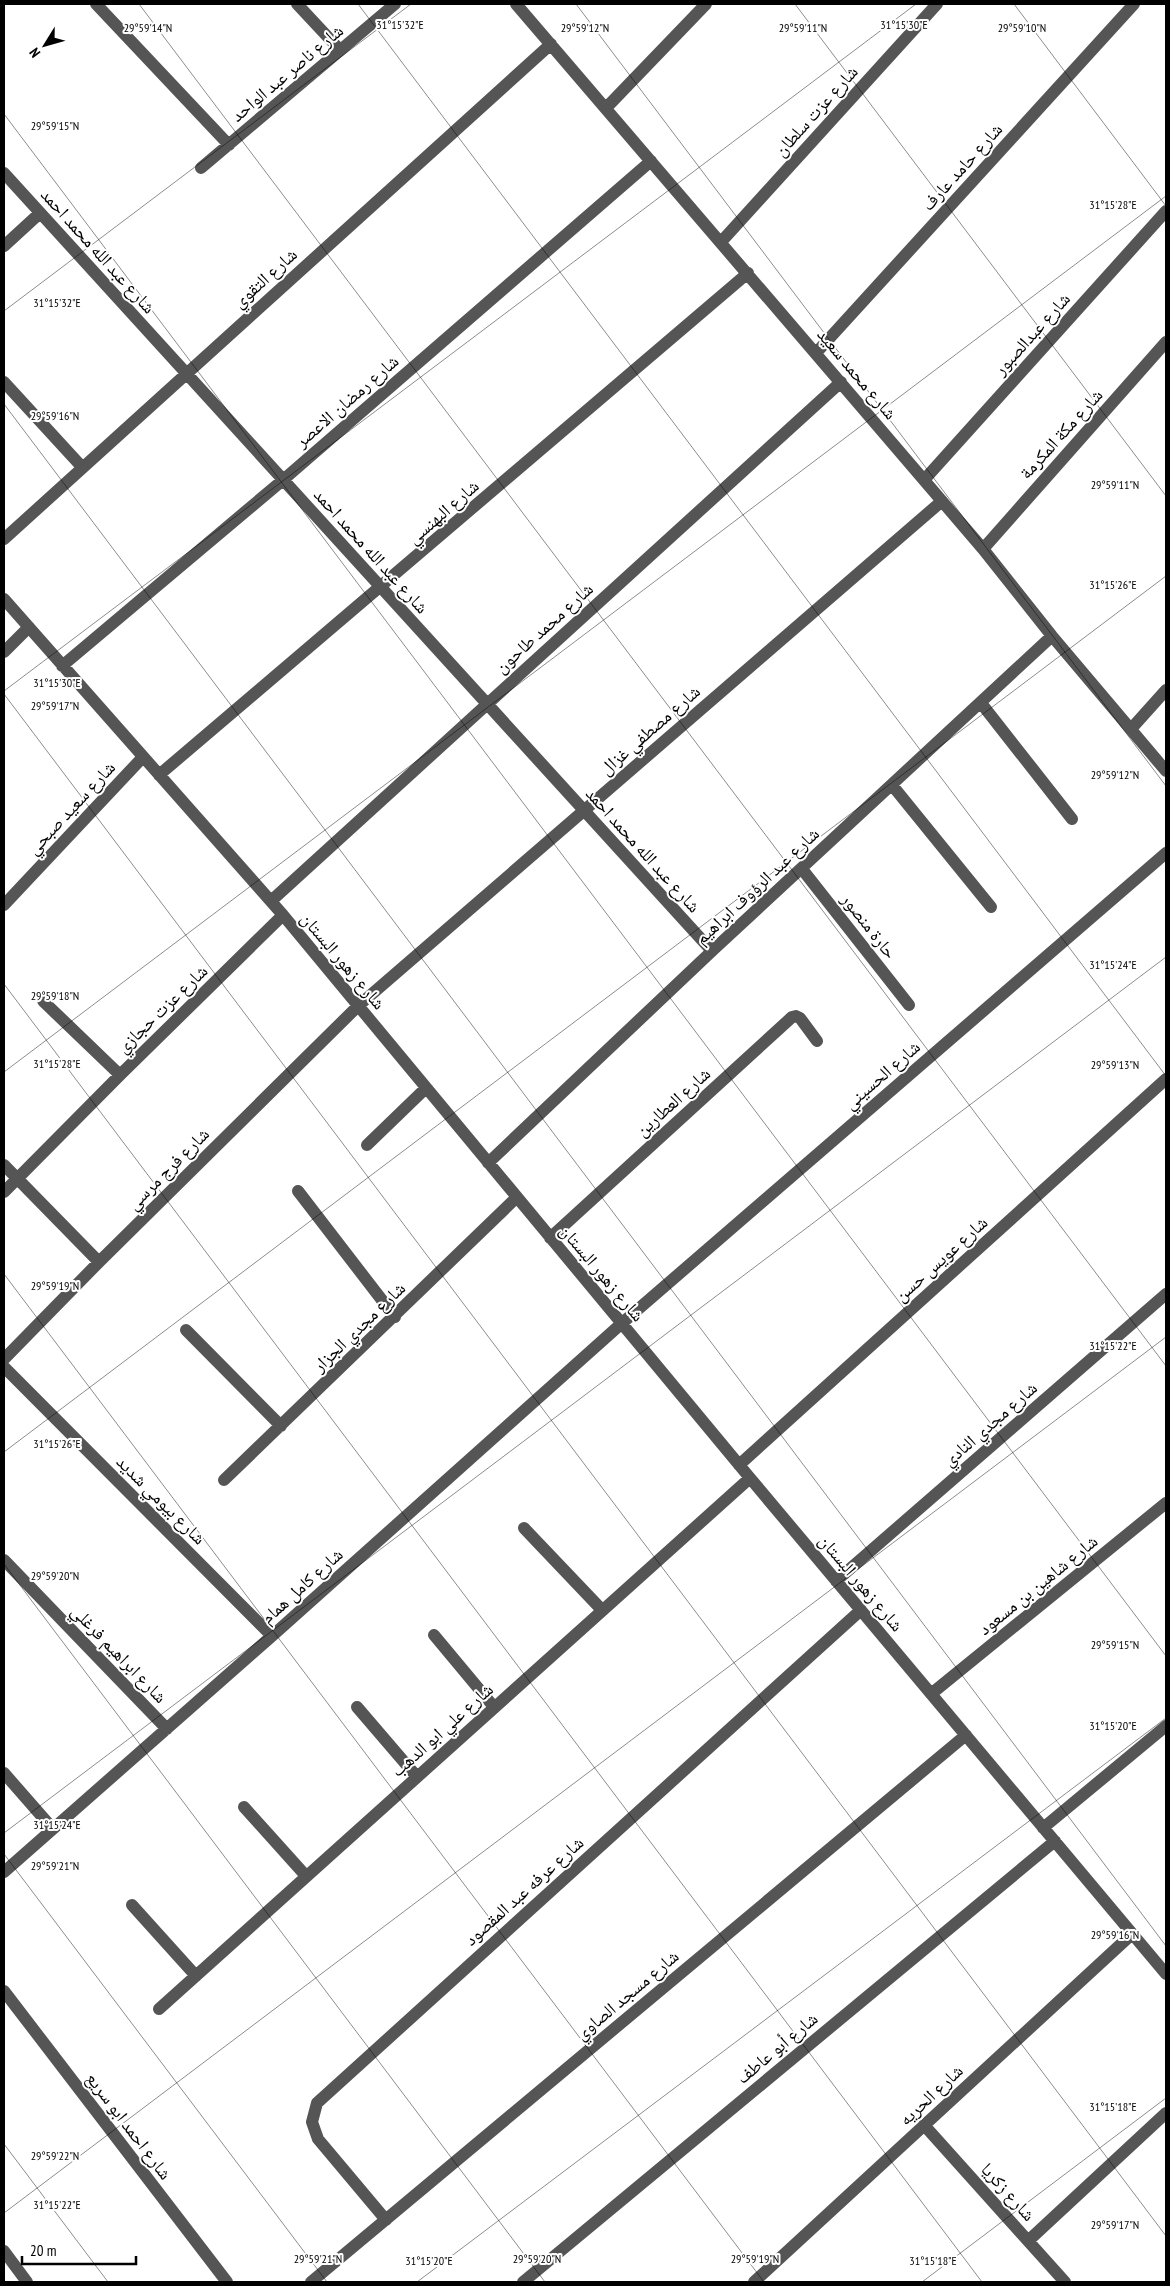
<svg xmlns="http://www.w3.org/2000/svg" width="1170" height="2286" font-family="'PT Sans Narrow','Noto Naskh Arabic',sans-serif">
<style>
.lines{fill:none;stroke-linecap:round;stroke-linejoin:round}
.minor{stroke:#555;stroke-width:12}
.ticks{fill:none;stroke:#000;stroke-width:1;stroke-opacity:0.45}
.labels{text-anchor:middle;stroke-width:4;stroke-linejoin:round;paint-order:stroke}
.street-label{font-size:18px;fill:#000;stroke:#fff}
.ticks-label{font-size:12px;text-anchor:middle;fill:#000;stroke:#fff;stroke-width:4;stroke-linejoin:round;paint-order:stroke}
</style>
<rect width="100%" height="100%" fill="#fff"/>
<g class="lines">
<path class="minor" d="M 96,4 L 229,145
M 297,4 L 340,50
M 516,4 L 983,549 L 1052,636 L 1166,771
M 606,108 L 706,4
M 201,168 L 395,4
M 4,173 L 712,951
M 721,242 L 937,4
M 4,246 L 40,213
M 816,353 L 1134,4
M 4,382 L 82,467
M 924,480 L 1166,211
M 4,539 L 551,44
M 983,549 L 1166,342
M 4,599 L 283,915 L 750,1478 L 1166,1974
M 4,652 L 29,627
M 62,666 L 283,480 L 651,161
M 981,703 L 1072,819
M 1131,729 L 1166,690
M 159,775 L 748,273
M 892,785 L 991,907
M 802,869 L 909,1005
M 271,901 L 841,382
M 4,905 L 143,757
M 43,1001 L 120,1075
M 367,1145 L 426,1088
M 488,1163 L 712,951 L 1052,636
M 4,1165 L 99,1262
M 298,1191 L 395,1317
M 4,1192 L 120,1075 L 283,915
M 550,1238 L 792,1017 L 796,1016 L 800,1018 L 817,1041
M 186,1330 L 281,1426
M 4,1359 L 99,1262 L 358,1006 L 942,501
M 4,1367 L 272,1636
M 739,1465 L 1166,1079
M 224,1480 L 516,1198
M 524,1528 L 602,1610
M 4,1560 L 167,1729
M 836,1581 L 1166,1294
M 434,1635 L 494,1707
M 931,1694 L 1166,1503
M 357,1707 L 417,1777
M 4,1773 L 53,1829
M 244,1807 L 306,1876
M 1043,1828 L 1166,1726
M 4,1872 L 272,1636 L 621,1324 L 1166,853
M 132,1905 L 196,1976
M 4,1991 L 227,2282
M 159,2009 L 750,1478
M 924,2125 L 1065,2282
M 386,2220 L 318,2139 L 312,2122 L 317,2103 L 861,1610
M 1028,2241 L 1166,2113
M 4,2251 L 27,2282
M 311,2282 L 966,1735
M 523,2282 L 1055,1841
M 754,2282 L 1132,1934"/>
</g>
<path class="ticks" d="M 139,4 L 1166,1366M 358,4 L 1166,1076M 576,4 L 1166,786M 795,4 L 1166,496M 1014,4 L 1166,206M 4,114 L 1166,1656M 4,311 L 411,4M 4,404 L 1166,1946M 4,691 L 916,4M 4,694 L 1166,2236M 4,984 L 982,2282M 4,1072 L 1166,196M 4,1274 L 764,2282M 4,1452 L 1166,576M 4,1564 L 545,2282M 4,1833 L 1166,957M 4,1854 L 327,2282M 4,2144 L 108,2282M 4,2213 L 1166,1337M 417,2282 L 1166,1718M 922,2282 L 1166,2098"/>
<g class="labels">
<g class="street-label">
<text transform="translate(287 73) rotate(-40)" y="6">شارع ناصر عبد الواحد</text>
<text transform="translate(816 111) rotate(-48)" y="6">شارع عزت سلطان</text>
<text transform="translate(962 167) rotate(-48)" y="6">شارع حامد عارف</text>
<text transform="translate(98 251) rotate(48)" y="6">شارع عبد الله محمد احمد</text>
<text transform="translate(265 278) rotate(-42)" y="6">شارع التقوي</text>
<text transform="translate(1032 334) rotate(-48)" y="6">شارع عبدالصبور</text>
<text transform="translate(857 374) rotate(50)" y="6">شارع محمد سعيد</text>
<text transform="translate(347 401) rotate(-41)" y="6">شارع رمضان الاعصر</text>
<text transform="translate(1061 434) rotate(-48)" y="6">شارع مكة المكرمة</text>
<text transform="translate(443 512) rotate(-41)" y="6">شارع البهنسي</text>
<text transform="translate(371 551) rotate(48)" y="6">شارع عبد الله محمد احمد</text>
<text transform="translate(544 628) rotate(-42)" y="6">شارع محمد طاحون</text>
<text transform="translate(650 730) rotate(-41)" y="6">شارع مصطفي غزال</text>
<text transform="translate(71 808) rotate(-47)" y="6">شارع سعيد صبحي</text>
<text transform="translate(643 850) rotate(48)" y="6">شارع عبد الله محمد احمد</text>
<text transform="translate(757 886) rotate(-43)" y="6">شارع عبد الرؤوف ابراهيم</text>
<text transform="translate(869 926) rotate(52)" y="6">حارة منصور</text>
<text transform="translate(343 961) rotate(50)" y="6">شارع زهور البستان</text>
<text transform="translate(162 1009) rotate(-44)" y="6">شارع عزت حجازي</text>
<text transform="translate(882 1075) rotate(-41)" y="6">شارع الحسيني</text>
<text transform="translate(673 1102) rotate(-42)" y="6">شارع العطارين</text>
<text transform="translate(168 1169) rotate(-45)" y="6">شارع فرج مرسي</text>
<text transform="translate(941 1259) rotate(-42)" y="6">شارع عويس حسن</text>
<text transform="translate(602 1273) rotate(50)" y="6">شارع زهور البستان</text>
<text transform="translate(359 1327) rotate(-44)" y="6">شارع مجدي الجزار</text>
<text transform="translate(990 1424) rotate(-41)" y="6">شارع مجدي النادي</text>
<text transform="translate(161 1500) rotate(45)" y="6">شارع بيومي شديد</text>
<text transform="translate(861 1583) rotate(50)" y="6">شارع زهور البستان</text>
<text transform="translate(1038 1585) rotate(-39)" y="6">شارع شاهين بن مسعود</text>
<text transform="translate(302 1586) rotate(-42)" y="6">شارع كامل همام</text>
<text transform="translate(119 1654) rotate(46)" y="6">شارع ابراهيم فرغلي</text>
<text transform="translate(442 1730) rotate(-42)" y="6">شارع علي ابو الدهب</text>
<text transform="translate(524 1891) rotate(-42)" y="6">شارع عرفه عبد المقصود</text>
<text transform="translate(627 1995) rotate(-40)" y="6">شارع مسجد الصاوي</text>
<text transform="translate(777 2048) rotate(-40)" y="6">شارع أبو عاطف</text>
<text transform="translate(931 2095) rotate(-43)" y="6">شارع الحريه</text>
<text transform="translate(129 2126) rotate(53)" y="6">شارع احمد ابو سريع</text>
<text transform="translate(1008 2192) rotate(48)" y="6">شارع زكريا</text>
</g>
</g>
<g class="ticks-label">
<text x="400" y="29">31°15'32"E</text>
<text x="904" y="29">31°15'30"E</text>
<text x="148" y="32">29°59'14"N</text>
<text x="585" y="32">29°59'12"N</text>
<text x="803" y="32">29°59'11"N</text>
<text x="1022" y="32">29°59'10"N</text>
<text x="55" y="130">29°59'15"N</text>
<text x="1113" y="209">31°15'28"E</text>
<text x="57" y="307">31°15'32"E</text>
<text x="55" y="420">29°59'16"N</text>
<text x="1115" y="489">29°59'11"N</text>
<text x="1113" y="589">31°15'26"E</text>
<text x="57" y="687">31°15'30"E</text>
<text x="55" y="710">29°59'17"N</text>
<text x="1115" y="779">29°59'12"N</text>
<text x="1113" y="969">31°15'24"E</text>
<text x="55" y="1000">29°59'18"N</text>
<text x="57" y="1068">31°15'28"E</text>
<text x="1115" y="1069">29°59'13"N</text>
<text x="55" y="1290">29°59'19"N</text>
<text x="1113" y="1350">31°15'22"E</text>
<text x="57" y="1448">31°15'26"E</text>
<text x="55" y="1580">29°59'20"N</text>
<text x="1115" y="1649">29°59'15"N</text>
<text x="1113" y="1730">31°15'20"E</text>
<text x="57" y="1829">31°15'24"E</text>
<text x="55" y="1870">29°59'21"N</text>
<text x="1115" y="1939">29°59'16"N</text>
<text x="1113" y="2111">31°15'18"E</text>
<text x="55" y="2160">29°59'22"N</text>
<text x="57" y="2209">31°15'22"E</text>
<text x="1115" y="2229">29°59'17"N</text>
<text x="318" y="2263">29°59'21"N</text>
<text x="537" y="2263">29°59'20"N</text>
<text x="755" y="2263">29°59'19"N</text>
<text x="429" y="2265">31°15'20"E</text>
<text x="933" y="2265">31°15'18"E</text>
</g>
<rect width="1170" height="2286" fill="none" stroke="#000000" stroke-width="10"/>
<g transform="translate(45 45) rotate(233)" stroke="#ffffff" stroke-width="4" paint-order="stroke">
<path d="M0-4L9 19L0 12L-9 19Z" fill="#000000"/>
<text y="-8" font-size="14" font-weight="bold" text-anchor="middle" fill="#000000">N</text>
</g>
<path d="M22 2256v8h114v-8" fill="none" stroke="#000000" stroke-width="2.5"/>
<text x="30" y="2256" font-size="15" fill="#000000" stroke="#ffffff" stroke-width="4" paint-order="stroke">20 m</text>
</svg>
